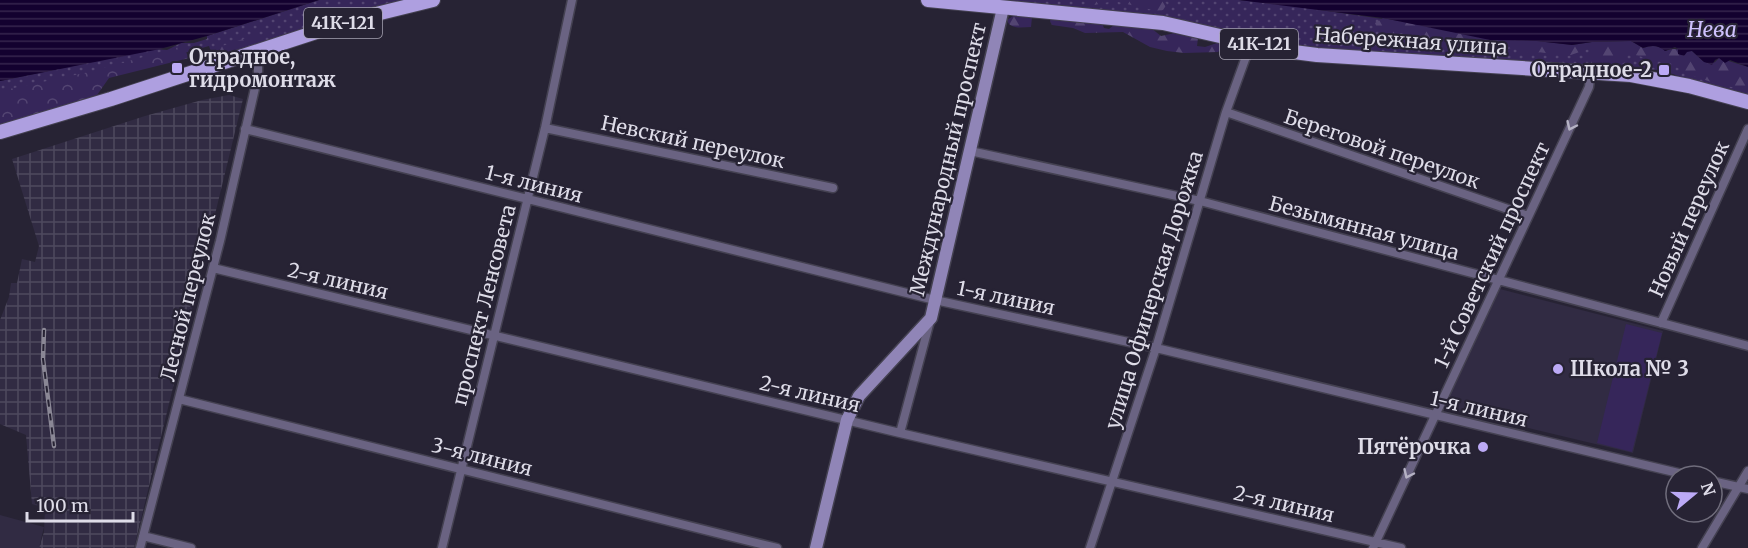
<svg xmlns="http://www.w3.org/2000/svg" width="1748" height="548" font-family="Merriweather,serif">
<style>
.built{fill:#312b43}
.industrial{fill:url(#industrial-grid)}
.grass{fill:url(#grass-dots)}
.forest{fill:url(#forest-firs)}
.park{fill:url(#park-crowns)}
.pitch{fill:#36265a}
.water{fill:url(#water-rules)}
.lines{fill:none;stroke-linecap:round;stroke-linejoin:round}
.street-casing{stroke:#444151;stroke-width:11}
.secondary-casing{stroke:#444151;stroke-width:15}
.primary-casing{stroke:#444151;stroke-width:16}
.street{stroke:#6a6382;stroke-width:8}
.secondary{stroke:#9085b7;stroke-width:12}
.primary{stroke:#ae9fe0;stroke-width:14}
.rail-casing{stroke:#8a8795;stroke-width:4.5}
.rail{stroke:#272334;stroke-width:2;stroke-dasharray:7;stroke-linecap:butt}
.oneway{stroke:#b5b2c4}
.poi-dot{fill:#bcaaf6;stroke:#272334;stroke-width:2}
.labels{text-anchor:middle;stroke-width:4.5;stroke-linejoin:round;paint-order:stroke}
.shield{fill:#272334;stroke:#a7a4b2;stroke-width:1.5}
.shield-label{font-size:18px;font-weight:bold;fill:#dedce8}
.street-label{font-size:20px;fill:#dedce8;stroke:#272334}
.poi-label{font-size:20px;font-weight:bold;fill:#dedce8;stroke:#272334;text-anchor:start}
.water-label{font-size:21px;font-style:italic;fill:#cec1fd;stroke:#272334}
</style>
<defs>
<pattern id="industrial-grid" width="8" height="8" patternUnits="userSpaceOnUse" patternTransform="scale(1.5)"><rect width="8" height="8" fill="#312b43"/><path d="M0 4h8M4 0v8" fill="none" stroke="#4e495e"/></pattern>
<pattern id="grass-dots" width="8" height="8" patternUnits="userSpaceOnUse" patternTransform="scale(1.5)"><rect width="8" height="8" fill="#36265a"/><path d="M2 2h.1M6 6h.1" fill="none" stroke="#534572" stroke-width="1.8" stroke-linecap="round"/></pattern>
<pattern id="forest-firs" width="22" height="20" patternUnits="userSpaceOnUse" patternTransform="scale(1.5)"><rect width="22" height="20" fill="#36265a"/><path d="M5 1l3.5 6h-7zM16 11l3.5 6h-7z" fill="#534572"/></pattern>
<pattern id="park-crowns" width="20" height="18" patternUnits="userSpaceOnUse" patternTransform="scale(1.5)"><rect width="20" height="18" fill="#36265a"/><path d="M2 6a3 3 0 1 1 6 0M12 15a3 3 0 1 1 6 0" fill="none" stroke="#534572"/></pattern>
<pattern id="water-rules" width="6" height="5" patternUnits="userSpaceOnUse" patternTransform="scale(1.5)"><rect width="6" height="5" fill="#13012f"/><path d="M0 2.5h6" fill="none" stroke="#35254d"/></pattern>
</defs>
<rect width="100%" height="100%" fill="#272334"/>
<path class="built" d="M 1500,289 L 1663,331 L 1633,453 L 1444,408 Z
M 0,515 L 44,527 L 39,548 L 0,548 Z"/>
<path class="industrial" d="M 229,95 L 243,99 L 134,548 L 39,548 L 44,532 L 45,508 L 32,504 L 26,435 L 0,424 L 0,320 L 9,297 L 11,283 L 17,283 L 22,259 L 35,262 L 39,246 L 12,159 L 145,116 L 202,100 Z"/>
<path class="grass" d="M 319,0 L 404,0 L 214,60 L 209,46 L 181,54 L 0,95 L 0,81 L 155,49 L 167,50 L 181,43 L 194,43 L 207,39 L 207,36 Z
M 1000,0 L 1239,0 L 1278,4 L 1536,41 L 1743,66 L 1748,67 L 1748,96 L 1692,81 L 1670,73 L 1670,68 L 1660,65 L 1658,70 L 1602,65 L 1424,57 L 1370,52 L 1314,49 L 1275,42 L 1163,16 Z"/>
<path class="forest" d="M 1080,0 L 1161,0 L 1167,4 L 1163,10 L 1157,11 L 1114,1 L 1094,5 Z
M 1018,13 L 1032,17 L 1031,27 C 1022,27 1010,30 1007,20 Z
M 1051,18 L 1087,21 L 1093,24 L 1102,23 L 1104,28 L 1109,29 L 1114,25 L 1151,28 L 1161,36 L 1175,33 C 1183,38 1190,33 1198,38 L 1197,46 L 1205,47 L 1220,42 L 1223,47 L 1218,52 L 1184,53 L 1167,51 L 1150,47 L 1123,32 L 1085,33 L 1073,28 L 1052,25 L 1050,21 Z
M 1383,18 L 1490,40 L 1536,41 L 1572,45 L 1592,42 L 1631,41 L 1643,48 C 1652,45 1658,45 1666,51 C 1676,46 1682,52 1692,51 L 1704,62 L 1712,65 L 1719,58 L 1748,67 L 1748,91 C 1739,86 1734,88 1725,86 C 1716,84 1706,80 1697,77 C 1677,72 1671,56 1649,61 L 1646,58 L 1627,53 L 1625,57 L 1624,63 L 1619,65 L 1593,65 L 1588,61 L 1590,55 L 1593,51 L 1588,49 L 1568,56 L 1538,52 L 1526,53 L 1513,48 L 1500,50 L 1470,46 L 1462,48 L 1446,42 L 1420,41 L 1411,34 L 1402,33 L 1385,34 L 1378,30 L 1375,23 Z
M 262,35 L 263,40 C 253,45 223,56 213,51 L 213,49 L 249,37 Z"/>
<path class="park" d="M 183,46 L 189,58 L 109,78 L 97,95 L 0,125 L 0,91 L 89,72 Z"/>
<path class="pitch" d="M 1626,324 L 1662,333 L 1632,452 L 1597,443 Z"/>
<path class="water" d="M 0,0 L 319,0 L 207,36 L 160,49 L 0,81 Z
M 1239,0 L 1748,0 L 1748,67 L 1730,60 L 1725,63 L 1719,58 L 1715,60 L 1712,65 L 1704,62 L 1692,51 L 1687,52 L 1684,56 L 1678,54 L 1678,49 L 1675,47 L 1665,51 C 1658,45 1652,45 1643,48 L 1631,41 L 1592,42 L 1572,45 L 1536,41 L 1490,40 L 1383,18 Z"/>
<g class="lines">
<defs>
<path id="street" d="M 1226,112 L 1528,216
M 545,128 L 833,188
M 245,129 L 935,300 L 1156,348 L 1691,476
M 970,151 L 1200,201 L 1748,346
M 213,268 L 900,433 L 1401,548
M 1661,323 L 1748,129
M 179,399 L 777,548
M 900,433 L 930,321
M 1712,481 L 1748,489
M 143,536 L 191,548
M 140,548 L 220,241 L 258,75 L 258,63 L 255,52
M 442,548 L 545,128 L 572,0
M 1090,548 L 1156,348 L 1226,112 L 1251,43
M 1373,548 L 1589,87 L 1591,72
M 1702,548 L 1748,471"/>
<path id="secondary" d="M 816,548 L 847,420 L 859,396 L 931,318 L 1003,8"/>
<path id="primary" d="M 928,0 L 1163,23 L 1286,51 L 1317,55 L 1631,75 L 1689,86 L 1748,102
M 0,132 L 111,99 L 356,19 L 433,0"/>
</defs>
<use href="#street" class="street-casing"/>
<use href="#secondary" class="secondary-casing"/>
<use href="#primary" class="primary-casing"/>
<use href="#street" class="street"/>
<use href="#secondary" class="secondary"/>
<use href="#primary" class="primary"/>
<defs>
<path id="rail" d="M 44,330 L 43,359 L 54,446"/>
</defs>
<use href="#rail" class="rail-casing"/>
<use href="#rail" class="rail"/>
</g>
<defs><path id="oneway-chevron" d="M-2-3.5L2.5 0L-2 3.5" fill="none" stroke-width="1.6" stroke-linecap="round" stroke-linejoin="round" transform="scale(1.5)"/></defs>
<g class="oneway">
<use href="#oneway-chevron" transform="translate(1571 126) rotate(115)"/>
<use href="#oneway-chevron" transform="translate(1408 474) rotate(115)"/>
</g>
<g class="poi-dot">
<rect x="171" y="62" width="12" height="12" rx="3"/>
<rect x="1658" y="64" width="12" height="12" rx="3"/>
<circle cx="1558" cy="369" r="6"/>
<circle cx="1483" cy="447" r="6"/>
</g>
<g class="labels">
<g class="shield">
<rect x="304" y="8" width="78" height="30" rx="4.5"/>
<rect x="1220" y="29" width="78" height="30" rx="4.5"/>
</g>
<g class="shield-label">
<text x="343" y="29">41К-121</text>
<text x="1259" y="50">41К-121</text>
</g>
<g class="street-label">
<text transform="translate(1411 41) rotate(4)" y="7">Набережная улица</text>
<text transform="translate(693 142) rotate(12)" y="7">Невский переулок</text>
<text transform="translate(1382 149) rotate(19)" y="7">Береговой переулок</text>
<text transform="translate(948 159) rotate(-77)" y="7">Международный проспект</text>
<text transform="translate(534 184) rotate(14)" y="7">1-я линия</text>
<text transform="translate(1689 219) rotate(-66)" y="7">Новый переулок</text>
<text transform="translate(1364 228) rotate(15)" y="7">Безымянная улица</text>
<text transform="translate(1492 255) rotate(-65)" y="7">1-й Советский проспект</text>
<text transform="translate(338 281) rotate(13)" y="7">2-я линия</text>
<text transform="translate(1154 290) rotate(-73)" y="7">улица Офицерская Дорожка</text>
<text transform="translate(188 297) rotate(-76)" y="7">Лесной переулок</text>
<text transform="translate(1006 298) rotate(12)" y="7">1-я линия</text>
<text transform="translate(484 305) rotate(-76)" y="7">проспект Ленсовета</text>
<text transform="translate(810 394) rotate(13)" y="7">2-я линия</text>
<text transform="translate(1479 409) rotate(13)" y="7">1-я линия</text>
<text transform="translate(482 457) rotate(14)" y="7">3-я линия</text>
<text transform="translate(1284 504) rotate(13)" y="7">2-я линия</text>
</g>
<g class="poi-label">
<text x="189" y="64">Отрадное,<tspan x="189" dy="23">гидромонтаж</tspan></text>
<text x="1652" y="77" text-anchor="end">Отрадное-2</text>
<text x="1570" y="376">Школа № 3</text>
<text x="1471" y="454" text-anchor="end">Пятёрочка</text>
</g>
<g class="water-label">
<text x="1712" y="37">Нева</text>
</g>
</g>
<g transform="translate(1694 494) rotate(71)"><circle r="28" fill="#272334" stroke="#706d7c" stroke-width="1.5"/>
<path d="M0-4.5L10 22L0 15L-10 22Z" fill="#bcaaf6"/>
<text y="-9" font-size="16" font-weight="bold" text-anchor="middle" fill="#dedce8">N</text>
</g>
<path d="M27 512v9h106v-9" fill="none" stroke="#dedce8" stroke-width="3"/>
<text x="36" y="512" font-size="18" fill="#dedce8" stroke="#272334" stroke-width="4.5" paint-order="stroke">100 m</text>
</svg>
